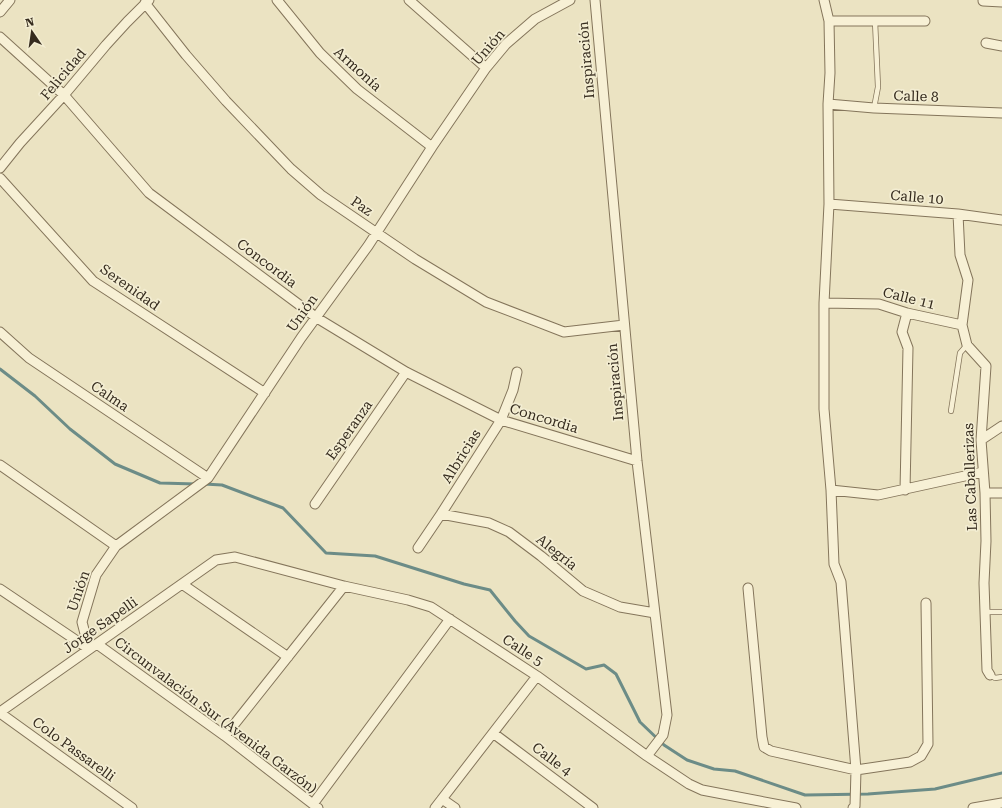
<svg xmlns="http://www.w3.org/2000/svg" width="1002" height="808" font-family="'Roboto Serif',serif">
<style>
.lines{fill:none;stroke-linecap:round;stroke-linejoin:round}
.stream{stroke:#6c8c87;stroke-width:3}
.service-casing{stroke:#84755b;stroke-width:6}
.minor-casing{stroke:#84755b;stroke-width:11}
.service{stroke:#f7f0d5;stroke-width:4.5}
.minor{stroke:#f7f0d5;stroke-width:9}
.labels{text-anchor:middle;stroke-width:3.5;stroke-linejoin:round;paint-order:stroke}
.street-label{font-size:14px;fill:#352b1e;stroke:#f3edd2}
</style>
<rect width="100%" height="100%" fill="#ebe3c2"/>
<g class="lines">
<path class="stream" d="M 0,369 L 35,396 L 70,429 L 115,464 L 160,483 L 196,484
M 204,484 L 222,485 L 283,508 L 326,553 L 375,556 L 464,584 L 490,590 L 515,621 L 529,636 L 586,669 L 604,665 L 616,674 L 640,722 L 664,745 L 687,760 L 714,769 L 735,771 L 805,795 L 868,794 L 935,789 L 1002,773"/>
<defs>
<path id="service" d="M 874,108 L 878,87 L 875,21
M 951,411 L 960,353 L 967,345
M 985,612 L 1002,612
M 990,675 L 995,678 L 1002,677"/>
<path id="minor" d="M 277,0 L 320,53 L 357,89 L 432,147
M 409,0 L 486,68
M 595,0 L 637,461 L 667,715 L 663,735 L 647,756
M 824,0 L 829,21 L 830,73 L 828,104 L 829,204 L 824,303 L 824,409 L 831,490 L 834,564 L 841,582 L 856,770 L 855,806 L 853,808
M 983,1 L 1002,2
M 145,3 L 186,55 L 226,101 L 291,169 L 321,195 L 415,259 L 486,302 L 564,332 L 624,325
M 0,12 L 10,0
M 829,21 L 925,21
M 0,37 L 64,95 L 149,193 L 317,318 L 406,372 L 501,420 L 637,461
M 986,43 L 1002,46
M 828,104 L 874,108 L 1002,113
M 0,168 L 20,143 L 64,95 L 106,45 L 127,22 L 149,0
M 0,178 L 93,281 L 265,393
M 829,204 L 958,214 L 1002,220
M 958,214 L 960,255 L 968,280 L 962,325 L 967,345 L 986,366 L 981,440 L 985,493 L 986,541 L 984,583 L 987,670 L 990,675
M 824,303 L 879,304 L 907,313 L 962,325
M 0,332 L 29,358 L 208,478
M 981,440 L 1002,426
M 0,465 L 116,546
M 831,490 L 878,495 L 983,472
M 905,490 L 908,348 L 902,332 L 907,313
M 985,493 L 1002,493
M 315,504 L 406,372
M 441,514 L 489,523 L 509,532 L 541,556 L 583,591 L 620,607 L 655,613
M 418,548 L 441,514 L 501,420 L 513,390 L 517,372
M 182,584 L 288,657
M 748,588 L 762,737 L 764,747 L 771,751 L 856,770 L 910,762 L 921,756 L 928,744 L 926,603
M 0,589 L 89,649
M 97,644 L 225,736 L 318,808
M 89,649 L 82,622 L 96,575 L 116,546 L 208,478 L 301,338 L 368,246 L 432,147 L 486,68 L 506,44 L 535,19 L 570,0
M 0,712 L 216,560 L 235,557 L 344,586 L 408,600 L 431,607 L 537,676 L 647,756 L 689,784 L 702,790 L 796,808
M 0,713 L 132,808
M 493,733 L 593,808
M 225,736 L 344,586
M 442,799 L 455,808
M 313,804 L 450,619
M 435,808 L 537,676
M 973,808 L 1002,803"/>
</defs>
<use href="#service" class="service-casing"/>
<use href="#minor" class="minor-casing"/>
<use href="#service" class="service"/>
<use href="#minor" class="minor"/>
</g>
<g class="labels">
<g class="street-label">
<text transform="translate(488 47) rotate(-49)" y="5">Unión</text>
<text transform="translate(586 60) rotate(-95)" y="5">Inspiración</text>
<text transform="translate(358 69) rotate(42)" y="5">Armonía</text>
<text transform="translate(63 74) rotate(-50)" y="5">Felicidad</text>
<text transform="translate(916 96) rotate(2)" y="5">Calle 8</text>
<text transform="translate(917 197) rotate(5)" y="5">Calle 10</text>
<text transform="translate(362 206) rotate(35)" y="5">Paz</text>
<text transform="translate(267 263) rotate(37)" y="5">Concordia</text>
<text transform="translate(130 287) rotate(35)" y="5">Serenidad</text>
<text transform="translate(909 298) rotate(14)" y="5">Calle 11</text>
<text transform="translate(302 313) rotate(-55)" y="5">Unión</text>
<text transform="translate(615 382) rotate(-95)" y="5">Inspiración</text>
<text transform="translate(110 396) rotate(34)" y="5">Calma</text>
<text transform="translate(544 418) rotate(17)" y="5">Concordia</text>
<text transform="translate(349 430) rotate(-55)" y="5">Esperanza</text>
<text transform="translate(461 456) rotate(-58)" y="5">Albricias</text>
<text transform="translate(970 477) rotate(-92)" y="5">Las Caballerizas</text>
<text transform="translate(557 552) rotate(39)" y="5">Alegría</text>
<text transform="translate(78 591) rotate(-71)" y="5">Unión</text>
<text transform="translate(100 625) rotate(-35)" y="5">Jorge Sapelli</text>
<text transform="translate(523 650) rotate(33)" y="5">Calle 5</text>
<text transform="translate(216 715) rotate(37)" y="5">Circunvalación Sur (Avenida Garzón)</text>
<text transform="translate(74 749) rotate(36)" y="5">Colo Passarelli</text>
<text transform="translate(552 759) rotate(37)" y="5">Calle 4</text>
</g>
</g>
<g transform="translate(32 32) rotate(347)" stroke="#f3edd2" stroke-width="3" paint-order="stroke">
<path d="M0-3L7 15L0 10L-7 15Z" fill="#352b1e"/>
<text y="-6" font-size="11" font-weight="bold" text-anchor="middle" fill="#352b1e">N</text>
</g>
</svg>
